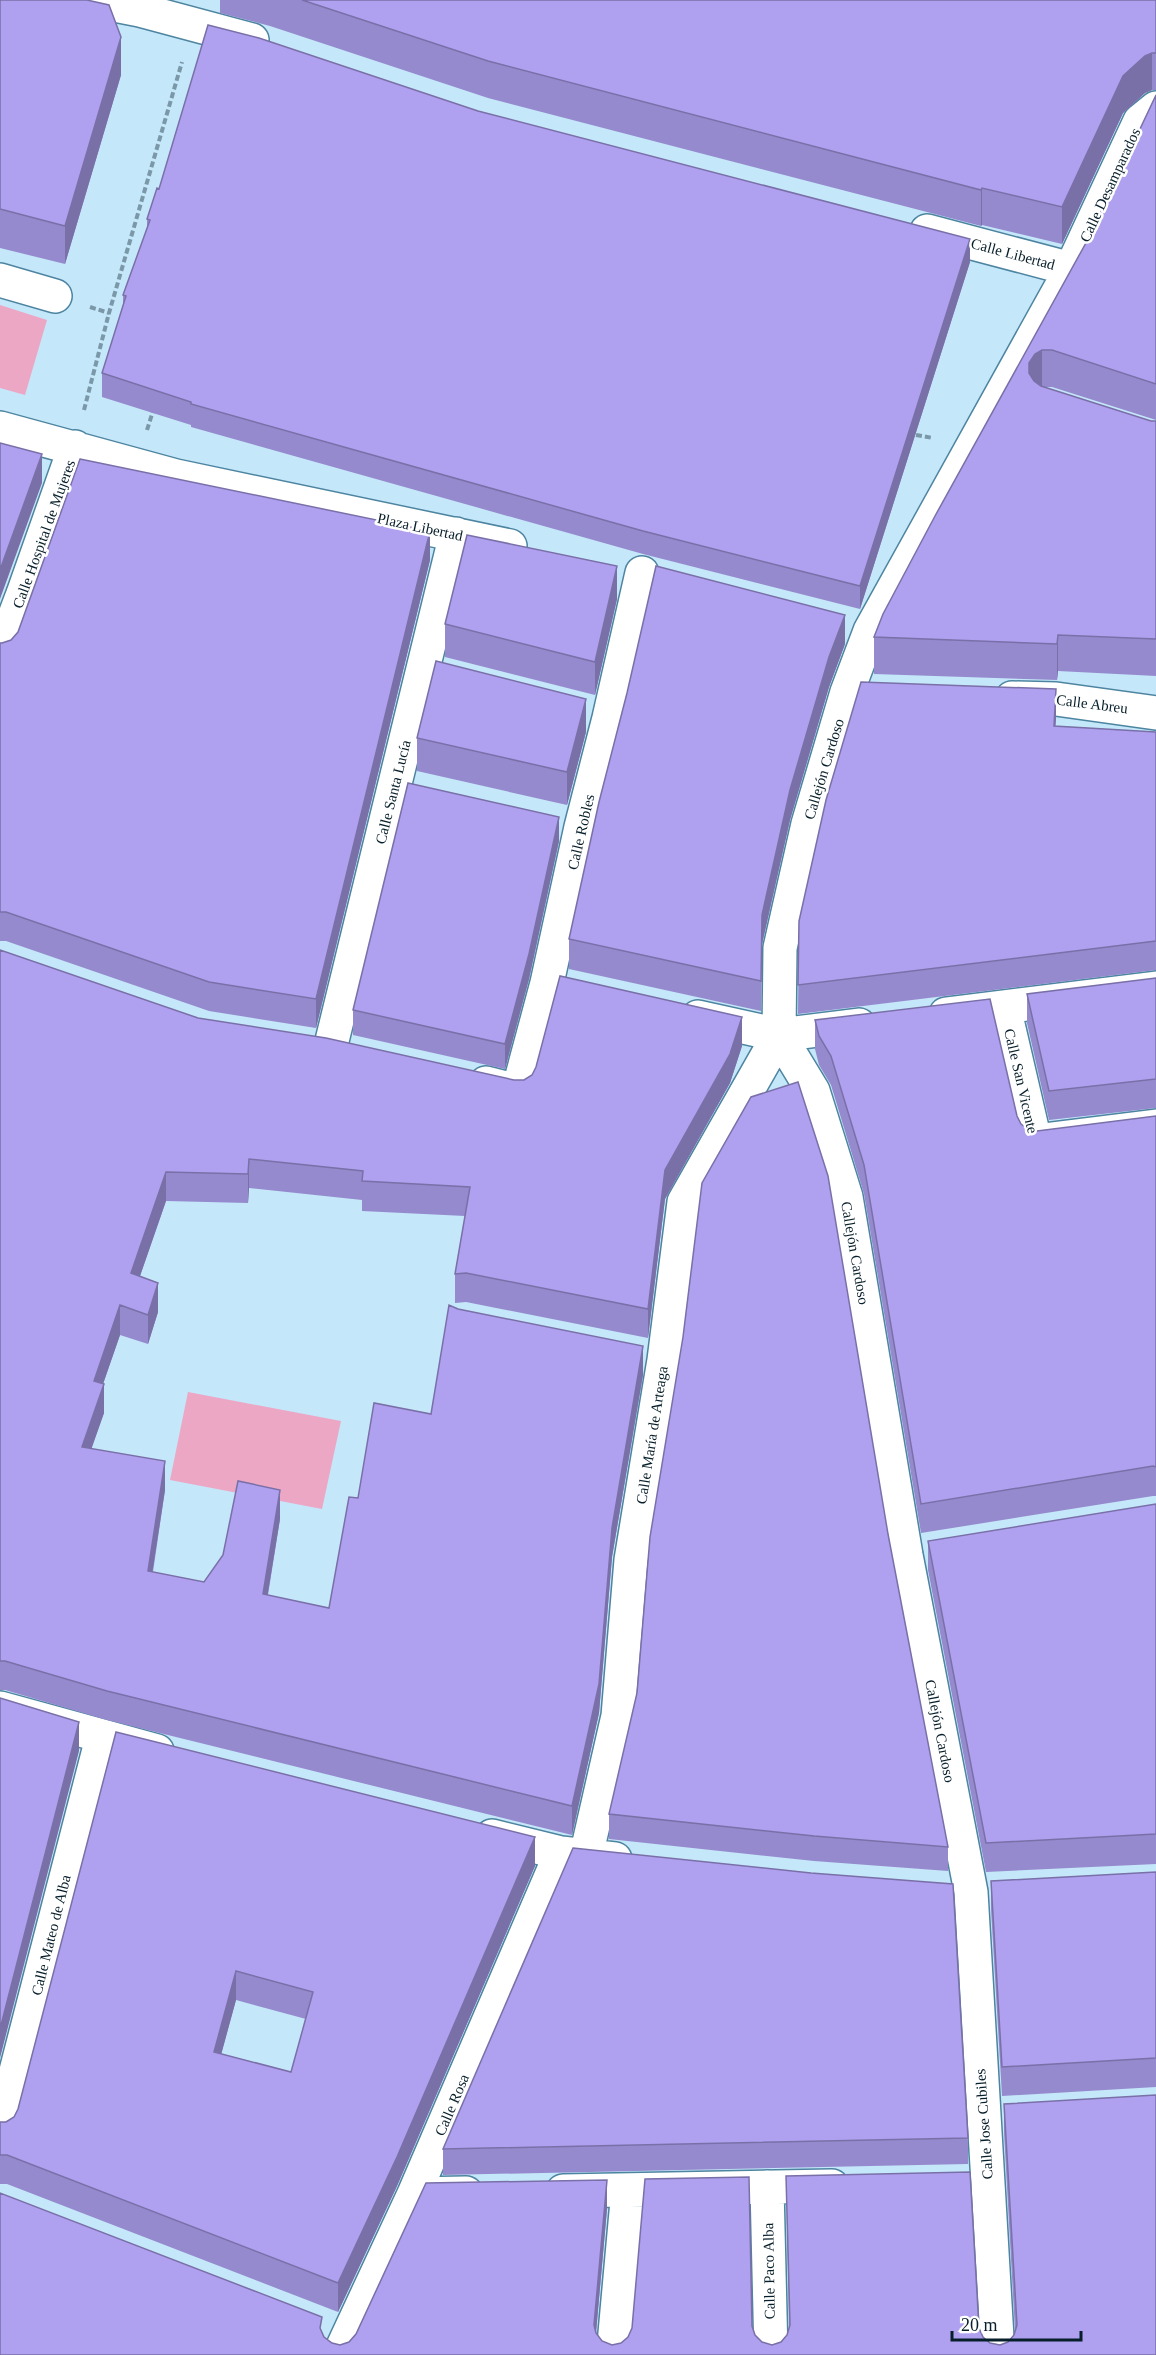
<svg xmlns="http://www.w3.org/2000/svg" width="1156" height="2355" font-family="Georgia,serif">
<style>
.green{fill:#eca7c5}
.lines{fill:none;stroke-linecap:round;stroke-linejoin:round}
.street-casing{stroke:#4d85a1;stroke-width:36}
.path{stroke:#7a98a8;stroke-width:4;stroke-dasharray:6 3;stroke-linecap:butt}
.street{stroke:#fff;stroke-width:33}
.wall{fill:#968ace;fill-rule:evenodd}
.shaded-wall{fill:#7a70a8}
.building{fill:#afa0f0;stroke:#7a70a8;stroke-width:1.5;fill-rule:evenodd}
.labels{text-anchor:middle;stroke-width:5;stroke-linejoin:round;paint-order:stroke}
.street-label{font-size:15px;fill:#071f2a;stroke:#fff}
</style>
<rect width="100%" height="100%" fill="#c5e7fa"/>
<path class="green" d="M 0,305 L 47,320 L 25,395 L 0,388 Z
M 188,1392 L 341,1421 L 322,1509 L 170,1480 Z"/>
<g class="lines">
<defs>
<path id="street" d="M 89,0 L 140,10 L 252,40
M 927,231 L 1071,269
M 0,280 L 55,296
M 0,428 L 176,476 L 510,546
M 0,654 L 23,594 L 75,447
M 1012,698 L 1056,699 L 1156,713
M 1004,1007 L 1035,1141 L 1156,1126
M 946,1014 L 1156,988
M 698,1017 L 779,1035 L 859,1025
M 330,1049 L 456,534
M 486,1083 L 518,1091 L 547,983 L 581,827 L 609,718 L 642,573
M 0,1708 L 157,1751
M 492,1836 L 561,1853 L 615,1859
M 586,1856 L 618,1716 L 631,1560 L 664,1360 L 684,1202 L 779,1035
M 0,2133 L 102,1738
M 767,2187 L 771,2355
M 563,2191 L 832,2186
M 414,2194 L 466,2193
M 339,2355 L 414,2194 L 561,1853
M 613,2355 L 628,2190
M 998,2355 L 971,1892 L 906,1555 L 846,1197 L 813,1091 L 779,1035 L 780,948 L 808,824 L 847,692 L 870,631 L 1071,269 L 1140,121 L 1156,108"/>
</defs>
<use href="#street" class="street-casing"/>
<path class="path" d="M 90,307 L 109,313
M 84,410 L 109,313 L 182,62
M 147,430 L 154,408
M 916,435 L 933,438"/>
<use href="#street" class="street"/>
</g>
<path class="wall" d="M 0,0 L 121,75 L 65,264 L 0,248 Z
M 220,0 L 1156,0 L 1156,90 L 1152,90 L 1145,93 L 1123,113 L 1062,244 L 982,225 L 981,226 L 488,98 L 270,26 L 220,13 Z
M 1156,95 L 1156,420 L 1052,387 L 1044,387 L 1151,421 L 1156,421 L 1156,676 L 1058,671 L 1057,680 L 874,674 L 874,637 L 1087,241 Z
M 478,111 L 970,262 L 860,609 L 643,554 L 191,427 L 191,425 L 102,397 L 102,373 L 123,305 L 123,295 L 147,228 L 147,219 L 159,189 Z
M 430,560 L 316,1028 L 209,1011 L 6,941 L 0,941 L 0,643 Z
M 617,599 L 595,695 L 445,657 L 445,624 Z
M 845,644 L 829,687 L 790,820 L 762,944 L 761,1011 L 569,969 L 569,939 Z
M 1056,718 L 1055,726 L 1156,732 L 1156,970 L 798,1014 L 799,921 Z
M 586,732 L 567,805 L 417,771 L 417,738 Z
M 559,841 L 529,979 L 505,1069 L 353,1035 L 353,1010 Z
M 0,950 L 198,1018 L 514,1080 L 524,1080 L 742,1046 L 730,1083 L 665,1199 L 648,1338 L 466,1302 L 455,1303 L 455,1274 L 465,1216 L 362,1211 L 362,1200 L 249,1188 L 248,1203 L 166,1201 L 140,1276 L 158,1312 L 148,1344 L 120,1335 L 103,1384 L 104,1413 L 91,1448 L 165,1490 L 153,1572 L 204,1582 L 280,1519 L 268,1595 L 329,1608 L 358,1498 L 431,1414 L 458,1309 L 643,1375 L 612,1557 L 599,1713 L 572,1835 L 107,1720 L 5,1690 L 0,1690 Z
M 1156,978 L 1156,1108 L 1049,1120 L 1027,1023 L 1027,994 Z
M 815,1020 L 1017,1116 L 1021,1124 L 1028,1129 L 1037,1131 L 1156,1116 L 1156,1496 L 1153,1496 L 921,1533 L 864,1194 L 831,1085 L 819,1065 L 815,1049 Z
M 1156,1504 L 1156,1864 L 986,1872 L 928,1570 L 928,1541 Z
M 888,1534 L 948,1847 L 948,1871 L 814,1861 L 609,1839 L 609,1814 Z
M 116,1732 L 535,1866 L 397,2186 L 338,2312 L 7,2184 L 0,2184 L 0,2122 L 6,2122 L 14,2117 L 18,2109 ZM 236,2000 L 306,2019 L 291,2072 L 221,2054 Z
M 1156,1872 L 1156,2087 L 1002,2096 L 991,1910 L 991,1881 Z
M 1004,2104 L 1156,2355 L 0,2355 L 322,2333 L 324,2337 L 332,2343 L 340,2345 L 349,2342 L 607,2209 L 596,2334 L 602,2341 L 612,2345 L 752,2326 L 755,2335 L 762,2342 L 772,2345 L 781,2342 L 787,2335 L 789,2328 L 786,2176 L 979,2328 L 983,2337 L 990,2343 L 1000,2345 L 1008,2342 L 1014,2335 L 1015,2331 L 1004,2133 Z
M 968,2138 L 968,2164 L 443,2175 L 443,2149 Z"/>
<path class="shaded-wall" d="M 121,37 L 121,75 L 65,264 L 65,226 Z
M 1152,53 L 1152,90 L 1145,93 L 1123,113 L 1062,244 L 1062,207 L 1123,76 L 1145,56 Z
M 982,188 L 982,225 L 981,226 L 981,190 Z
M 970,239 L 970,262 L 860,609 L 860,586 Z
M 1042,350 L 1042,387 L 1029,400 L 1029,363 L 1035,354 Z
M 42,454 L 42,483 L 0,599 L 0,570 Z
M 430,531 L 430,560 L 316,1028 L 316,999 Z
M 617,566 L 617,599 L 595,695 L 595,662 Z
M 845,615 L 845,644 L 829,687 L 790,820 L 762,944 L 761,1011 L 762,915 L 790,790 L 829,657 Z
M 1058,635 L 1058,671 L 1057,680 L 1057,644 Z
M 1056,689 L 1056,718 L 1054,755 L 1054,726 Z
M 586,699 L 586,732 L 567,805 L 567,772 Z
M 559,817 L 559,841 L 529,979 L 505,1069 L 505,1044 Z
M 742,1017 L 742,1046 L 730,1083 L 665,1199 L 648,1338 L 648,1309 L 665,1170 Z
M 249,1159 L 249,1188 L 248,1203 L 248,1174 Z
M 166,1172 L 166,1201 L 131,1302 L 131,1273 Z
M 158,1283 L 158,1312 L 148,1344 L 148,1315 Z
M 120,1305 L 120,1335 L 94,1410 L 94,1381 Z
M 643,1346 L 643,1375 L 612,1557 L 599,1713 L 572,1835 L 572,1806 L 612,1528 Z
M 104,1384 L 104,1413 L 82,1476 L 82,1447 Z
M 165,1461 L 165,1490 L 148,1600 L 148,1571 Z
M 280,1490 L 280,1519 L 263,1623 L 263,1594 Z
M 79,1722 L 79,1751 L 0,2058 L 0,2029 Z
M 535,1837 L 535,1866 L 397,2186 L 338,2312 L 338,2283 Z
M 236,1971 L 236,2000 L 214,2081 L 214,2052 Z
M 607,2180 L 607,2209 L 594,2354 L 594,2325 Z"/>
<path class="building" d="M 0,0 L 87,0 L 109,5 L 121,37 L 65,226 L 0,209 Z
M 302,0 L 1156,0 L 1156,53 L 1152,53 L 1145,56 L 1123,76 L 1062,207 L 982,188 L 981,190 L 488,61 Z
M 208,25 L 259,38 L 478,111 L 970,239 L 860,586 L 643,531 L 191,404 L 191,402 L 102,373 L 126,296 L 123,295 L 150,220 L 147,219 L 157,188 L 159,189 Z
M 1156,95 L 1156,384 L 1052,350 L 1042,350 L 1035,354 L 1029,363 L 1029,373 L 1034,381 L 1041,386 L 1151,421 L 1156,421 L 1156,639 L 1058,635 L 1057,644 L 874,637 L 883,614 L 935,516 L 1087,241 Z
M 0,443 L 42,454 L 0,570 Z
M 80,459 L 430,531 L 316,999 L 209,982 L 6,912 L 0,912 L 0,643 L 2,643 L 11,640 L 18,632 Z
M 467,535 L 617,566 L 595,662 L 445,624 Z
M 656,566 L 845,615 L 829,657 L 790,790 L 762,915 L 761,981 L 569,939 L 599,802 L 627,693 Z
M 436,661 L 586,699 L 567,772 L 417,738 Z
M 861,682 L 1056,689 L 1054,726 L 1156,732 L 1156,941 L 798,985 L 799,921 L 826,800 Z
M 408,783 L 559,817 L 529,954 L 505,1044 L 353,1010 Z
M 0,950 L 198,1018 L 326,1038 L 514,1080 L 524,1080 L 532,1075 L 536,1067 L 560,976 L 742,1017 L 730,1054 L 665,1170 L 648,1309 L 466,1273 L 455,1274 L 470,1187 L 362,1181 L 363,1171 L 249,1159 L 248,1174 L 166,1172 L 131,1273 L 158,1283 L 148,1315 L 120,1305 L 94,1381 L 104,1384 L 82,1447 L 165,1461 L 148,1571 L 204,1582 L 223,1555 L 238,1481 L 280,1490 L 263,1594 L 329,1608 L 349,1497 L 358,1498 L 374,1403 L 431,1414 L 449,1305 L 458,1309 L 643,1346 L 612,1528 L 599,1684 L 572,1806 L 107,1691 L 5,1661 L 0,1661 Z
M 1156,978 L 1156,1079 L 1049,1091 L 1027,994 Z
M 990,999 L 1017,1116 L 1021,1124 L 1028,1129 L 1037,1131 L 1156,1116 L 1156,1467 L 1153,1466 L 921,1504 L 864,1165 L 831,1056 L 819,1036 L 815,1020 Z
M 798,1082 L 828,1176 L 888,1534 L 948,1847 L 814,1836 L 609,1814 L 637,1693 L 650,1537 L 683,1337 L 702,1183 L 751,1097 Z
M 1156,1504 L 1156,1834 L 986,1843 L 928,1541 Z
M 0,1698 L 79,1722 L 0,2029 Z
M 116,1732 L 535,1837 L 397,2157 L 338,2283 L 7,2155 L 0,2155 L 0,2122 L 6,2122 L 14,2117 L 18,2109 ZM 236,1971 L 313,1992 L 291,2072 L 214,2052 Z
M 573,1848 L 811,1873 L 953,1884 L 968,2138 L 443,2149 Z
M 1156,1872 L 1156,2058 L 1002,2067 L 991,1881 Z
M 1156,2095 L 1156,2355 L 0,2355 L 0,2193 L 322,2317 L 320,2328 L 324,2337 L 332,2343 L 340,2345 L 349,2342 L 356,2334 L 426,2183 L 607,2180 L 594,2325 L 596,2333 L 602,2341 L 612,2345 L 621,2343 L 628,2337 L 632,2328 L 645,2179 L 749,2177 L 752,2326 L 755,2335 L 762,2342 L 772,2345 L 781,2342 L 787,2335 L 790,2325 L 786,2176 L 970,2172 L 979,2328 L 983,2337 L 990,2343 L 1000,2345 L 1008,2342 L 1014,2335 L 1017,2325 L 1004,2104 Z"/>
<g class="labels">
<g class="street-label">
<text transform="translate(1110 185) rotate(-65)" y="5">Calle Desamparados</text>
<text transform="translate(1013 254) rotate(15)" y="5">Calle Libertad</text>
<text transform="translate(420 527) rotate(12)" y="5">Plaza Libertad</text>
<text transform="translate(44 534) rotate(-70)" y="5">Calle Hospital de Mujeres</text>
<text transform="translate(1092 704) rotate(7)" y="5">Calle Abreu</text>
<text transform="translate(824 769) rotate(-73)" y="5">Callejón Cardoso</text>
<text transform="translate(393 792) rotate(-76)" y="5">Calle Santa Lucía</text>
<text transform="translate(581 832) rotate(-77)" y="5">Calle Robles</text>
<text transform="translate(1021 1081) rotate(77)" y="5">Calle San Vicente</text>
<text transform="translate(855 1253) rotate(80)" y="5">Callejón Cardoso</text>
<text transform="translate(652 1435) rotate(-81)" y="5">Calle María de Arteaga</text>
<text transform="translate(940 1731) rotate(79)" y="5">Callejón Cardoso</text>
<text transform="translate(51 1935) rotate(-76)" y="5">Calle Mateo de Alba</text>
<text transform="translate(452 2105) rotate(-67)" y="5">Calle Rosa</text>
<text transform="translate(984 2124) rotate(-94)" y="5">Calle Jose Cubiles</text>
<text transform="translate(769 2271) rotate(-91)" y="5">Calle Paco Alba</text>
</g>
</g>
<path d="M952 2331v9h129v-9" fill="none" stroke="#071f2a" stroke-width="3"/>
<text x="961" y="2331" font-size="18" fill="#071f2a" stroke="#ffffff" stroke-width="4.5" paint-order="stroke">20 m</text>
</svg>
